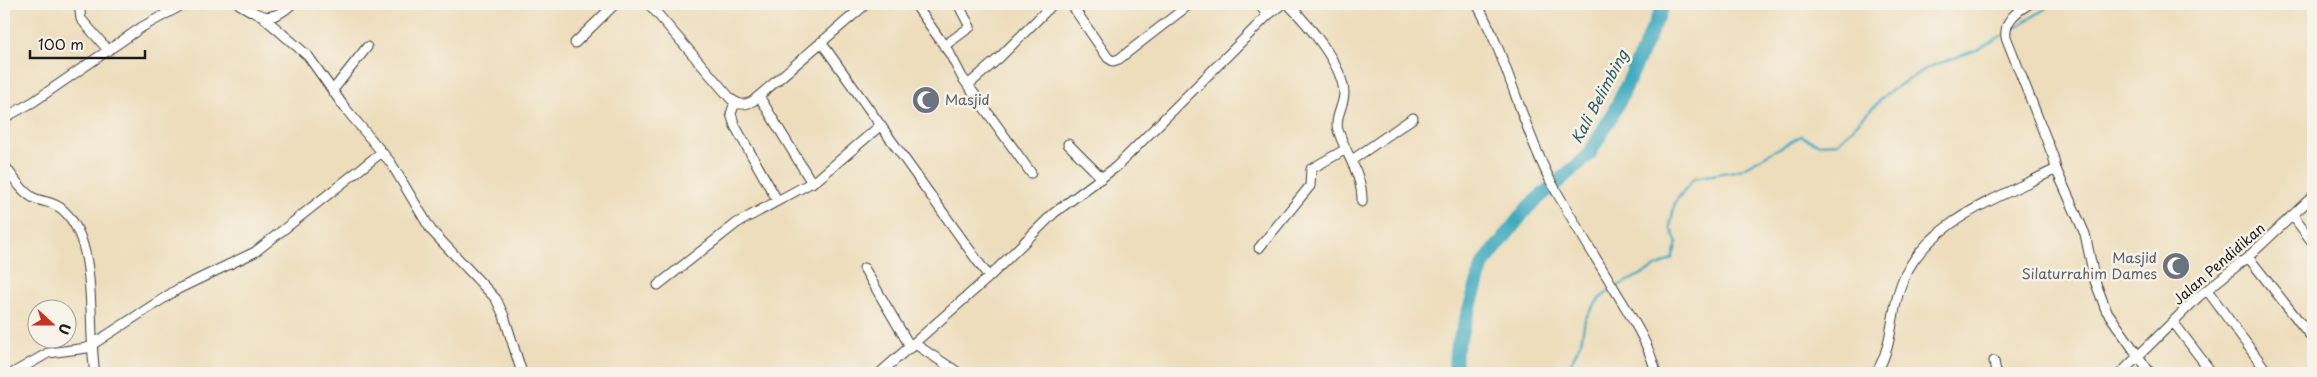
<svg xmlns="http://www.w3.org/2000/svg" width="2317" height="377" font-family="'Playpen Sans',sans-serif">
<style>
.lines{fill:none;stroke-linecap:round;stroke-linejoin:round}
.stream{stroke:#3faabf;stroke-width:2.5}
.river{stroke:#3faabf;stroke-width:14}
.minor-casing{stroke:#3b3934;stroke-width:11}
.minor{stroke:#fff;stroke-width:9}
.labels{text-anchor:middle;stroke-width:5;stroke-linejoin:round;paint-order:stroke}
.worship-label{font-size:14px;fill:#5b616d;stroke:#f7f3e8;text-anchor:start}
.street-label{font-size:14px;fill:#1c1c1c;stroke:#f7f3e8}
.water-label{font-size:15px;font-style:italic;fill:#2c5c65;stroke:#f7f3e8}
</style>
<rect width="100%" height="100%" fill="#f7f3e8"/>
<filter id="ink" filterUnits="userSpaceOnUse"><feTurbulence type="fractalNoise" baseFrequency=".02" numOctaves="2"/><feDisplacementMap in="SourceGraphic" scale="10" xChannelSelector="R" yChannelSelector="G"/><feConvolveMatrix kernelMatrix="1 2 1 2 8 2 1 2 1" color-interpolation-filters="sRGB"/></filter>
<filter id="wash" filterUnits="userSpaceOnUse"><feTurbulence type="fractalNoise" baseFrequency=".0096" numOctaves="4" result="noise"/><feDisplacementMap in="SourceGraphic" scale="20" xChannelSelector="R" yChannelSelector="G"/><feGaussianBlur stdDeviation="1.12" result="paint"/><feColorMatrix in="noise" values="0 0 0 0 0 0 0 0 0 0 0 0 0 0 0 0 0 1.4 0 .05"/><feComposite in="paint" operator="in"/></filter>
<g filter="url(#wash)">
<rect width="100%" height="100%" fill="#edddbb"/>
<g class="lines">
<path class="stream" d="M 2008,32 L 2053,4
M 1616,287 L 1672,259 L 1677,243 L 1670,227 L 1675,202 L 1694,178 L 1740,170 L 1801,136 L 1818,144 L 1838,143 L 1886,94 L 1929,67 L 1979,49 L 2003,35
M 1566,373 L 1581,342 L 1585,319 L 1599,299 L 1611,290"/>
<path class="river" d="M 1455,373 L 1456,351 L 1483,264 L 1528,207 L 1589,155 L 1618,104 L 1664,4"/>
</g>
</g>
<g filter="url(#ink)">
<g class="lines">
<defs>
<path id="minor" d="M 79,4 L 81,19 L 108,50
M 239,4 C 261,17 271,24 292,4
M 649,4 L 731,99 C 738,105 744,106 753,101 L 866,4
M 915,4 L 950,54 L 962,77 L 1031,173
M 1071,4 L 1108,58 L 1113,61 L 1119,59 L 1190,4
M 1288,4 C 1307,23 1343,65 1344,93 C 1344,106 1334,118 1338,130 C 1346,155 1363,175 1362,202
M 1477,4 C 1508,60 1521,123 1550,180 C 1569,215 1591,250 1612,285 C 1629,314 1648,340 1656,373
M 1267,16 L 1282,4
M 263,17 L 308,56 L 345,108 L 391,163 L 431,230 L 496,299 L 504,316 L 522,373
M 821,42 L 989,277
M 575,43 L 615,4
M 944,46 L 970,27 L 958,4
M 968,85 L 999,58 L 1053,4
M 333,90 L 367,47
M 759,96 L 812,183
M 735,102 L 731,114 L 735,126 L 777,200
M 4,118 L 33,102 L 142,27 L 184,4
M 1068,144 L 1102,178
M 1352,160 L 1413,118
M 4,165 C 12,175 21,191 32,197 C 42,203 52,200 63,210 C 100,243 87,328 95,373
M 2056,169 L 2085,234 L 2095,281 L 2106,310 L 2150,373
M 2293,216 L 2313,243
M 1259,248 L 1310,186 L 1311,169 L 1346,149
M 2248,257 L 2313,339
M 864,268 L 911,348
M 658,285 L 737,223 L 818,179 L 881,125
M 2207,290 L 2268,373
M 2174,323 L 2212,373
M 915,344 L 959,373
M 1994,361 L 1996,373
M 13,373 L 48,353 L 87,348 L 178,289 L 255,252 L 382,152
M 880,373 L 989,277 L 1054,213 L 1116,167 L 1267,16 L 1260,4
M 1876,373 C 1894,345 1890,312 1902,282 C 1927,220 2002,197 2056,169 L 2053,156 L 2006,37 C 2004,21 2016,12 2029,4
M 2121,373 L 2198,297 L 2248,257 L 2313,196"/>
</defs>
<use href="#minor" class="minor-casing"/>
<use href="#minor" class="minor"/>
</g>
</g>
<defs>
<symbol id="mosque-disc" viewBox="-11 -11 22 22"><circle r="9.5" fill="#6b7280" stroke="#f7f3e8"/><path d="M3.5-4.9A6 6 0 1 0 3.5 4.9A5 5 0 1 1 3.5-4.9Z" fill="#fff"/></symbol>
</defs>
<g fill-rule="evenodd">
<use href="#mosque-disc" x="910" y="84" width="32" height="32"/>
<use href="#mosque-disc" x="2160" y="250" width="32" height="32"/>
</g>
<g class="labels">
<g class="worship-label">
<text x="945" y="105">Masjid</text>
<text x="2157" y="263" text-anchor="end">Masjid<tspan x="2157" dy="16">Silaturrahim Dames</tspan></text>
</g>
<g class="street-label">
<text transform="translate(2219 264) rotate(-41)" y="5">Jalan Pendidikan</text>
</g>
<g class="water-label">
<text transform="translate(1600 97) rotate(-62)" y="5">Kali Belimbing</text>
</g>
</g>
<rect width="2317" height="377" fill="none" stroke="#f7f3e8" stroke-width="20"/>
<g transform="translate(52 324) rotate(111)"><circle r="24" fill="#f7f3e8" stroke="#9f9d96"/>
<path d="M0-4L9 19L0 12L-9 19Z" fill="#c8321e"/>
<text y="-8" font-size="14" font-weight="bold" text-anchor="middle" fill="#1c1c1c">U</text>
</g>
<path d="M30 50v8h115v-8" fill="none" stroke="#1c1c1c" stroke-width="2.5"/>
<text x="38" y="50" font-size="15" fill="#1c1c1c" stroke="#f7f3e8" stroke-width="4" paint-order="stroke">100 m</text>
</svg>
